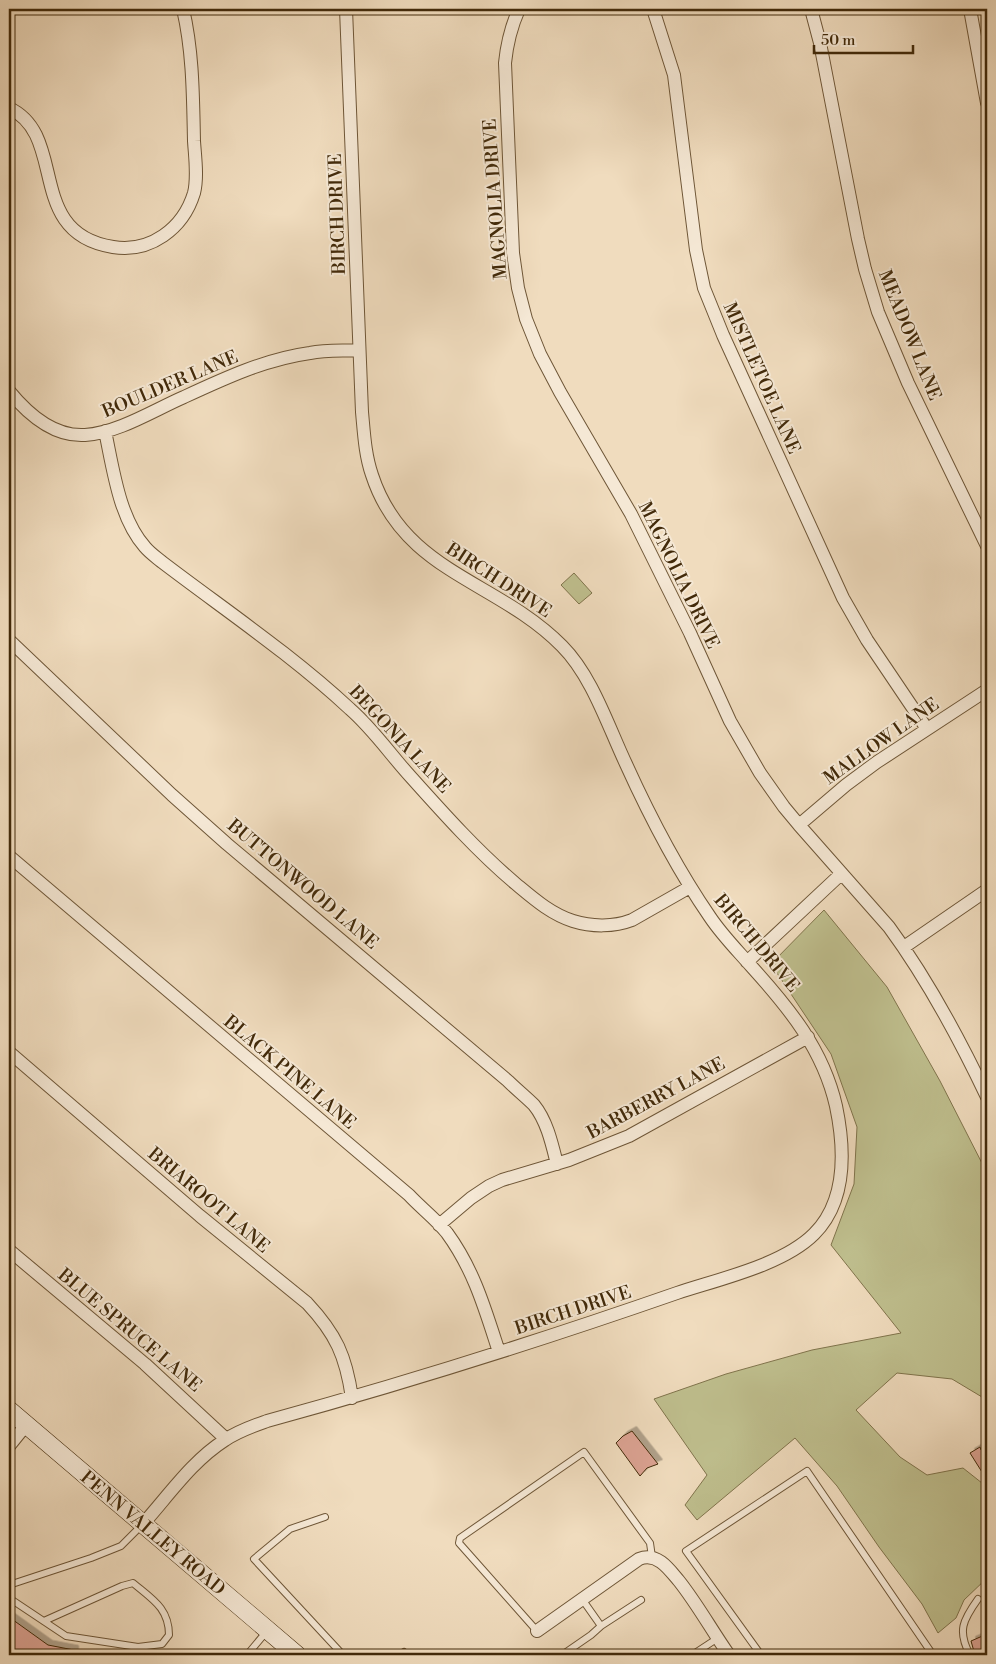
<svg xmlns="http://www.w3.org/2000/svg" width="996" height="1664" font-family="'Libre Bodoni',serif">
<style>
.green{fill:#bfbf8e;stroke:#80744c}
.building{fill:#dca393;stroke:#422a0a;filter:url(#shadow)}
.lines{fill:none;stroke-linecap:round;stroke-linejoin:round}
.lane-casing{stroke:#6e5637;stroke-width:8}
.street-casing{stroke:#6e5637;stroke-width:14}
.secondary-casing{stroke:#422a0a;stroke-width:19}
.lane{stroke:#f5e8d5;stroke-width:6}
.street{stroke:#f5e8d5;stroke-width:12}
.secondary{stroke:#f5e8d5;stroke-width:18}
.labels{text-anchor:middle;stroke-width:4;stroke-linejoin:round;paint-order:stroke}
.street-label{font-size:18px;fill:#422a0a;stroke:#f5e8d5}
</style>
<defs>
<filter id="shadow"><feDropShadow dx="4.5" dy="-4.5" stdDeviation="0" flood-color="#0004"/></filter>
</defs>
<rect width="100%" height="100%" fill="#f0dcbe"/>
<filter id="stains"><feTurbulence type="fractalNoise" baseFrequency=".004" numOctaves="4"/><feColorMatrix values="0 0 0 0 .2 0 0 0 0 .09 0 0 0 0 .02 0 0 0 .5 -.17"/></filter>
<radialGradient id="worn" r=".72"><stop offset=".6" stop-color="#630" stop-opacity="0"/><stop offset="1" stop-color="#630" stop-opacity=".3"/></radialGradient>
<path class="green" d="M 574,573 L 592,593 L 579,604 L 561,585 Z
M 824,910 L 887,987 L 940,1081 L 987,1173 L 987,1400 L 952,1379 L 897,1373 L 856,1410 L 900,1457 L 927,1475 L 963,1468 L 987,1487 L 987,1578 L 964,1600 L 956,1618 L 938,1633 L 922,1604 L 879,1547 L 837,1486 L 795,1438 L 697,1520 L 685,1505 L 707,1475 L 654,1399 L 726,1374 L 812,1350 L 901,1333 L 831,1245 L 854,1184 L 857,1127 L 831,1054 L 771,964 Z"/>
<path class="building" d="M 632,1431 L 658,1464 L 647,1468 L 640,1476 L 616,1443 L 623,1436 Z
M 987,1446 L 987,1480 L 970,1453 L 980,1447 L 981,1450 Z
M 9,1617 L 48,1645 L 74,1650 L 74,1655 L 9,1655 Z
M 987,1634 L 987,1655 L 975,1655 L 971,1641 Z"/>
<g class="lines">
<defs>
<path id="lane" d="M 325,1517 L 290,1529 L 254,1559 L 343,1655
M 9,1585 L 91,1558 L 121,1546 L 142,1525
M 9,1598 L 66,1636 L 138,1647 L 162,1644 L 169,1635 C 169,1608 152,1599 133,1583 L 122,1586 L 44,1621
M 601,1626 L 641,1600
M 537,1631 L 459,1543 L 460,1538 L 584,1452 L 650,1543 L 652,1557
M 247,1655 L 267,1631
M 400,1655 L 404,1652 L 407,1655
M 562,1655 L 591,1635 L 601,1626 L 582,1599
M 692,1655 L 718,1638
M 761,1655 L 686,1551 L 807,1471 L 933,1655
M 970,1655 C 957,1631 963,1620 978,1599"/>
<path id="street" d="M 519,9 C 511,27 507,43 505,63 L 513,253 L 518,288 L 526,319 L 540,354 L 560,392 L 631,514 L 690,633 L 730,721 L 760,773 L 784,807 L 799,825 L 889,927 C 928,980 959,1038 987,1097
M 653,9 L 674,75 L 696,250 L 704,288 L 723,335 L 843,598 L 867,640 L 927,729
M 811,9 L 820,43 L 858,239 L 865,269 L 878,312 L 908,383 L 987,546
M 970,9 L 987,103
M 9,108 C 69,136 24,233 113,247 C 150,253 183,229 194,193 C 198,177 195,157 194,141 C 193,96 193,52 183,9
M 9,391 C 27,413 54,437 85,435 C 118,433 154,410 184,397 C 225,378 266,359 310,353 C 326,350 343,351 359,350
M 105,431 C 113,468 119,518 145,547 C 150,553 156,557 162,562 C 225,610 292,655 350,709 C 373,729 390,754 410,776 C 444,814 478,852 516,884 C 534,899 551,914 573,921 C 592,927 614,927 632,920 L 690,887
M 9,640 L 172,795 L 227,844 L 508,1081 C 516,1089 526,1097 534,1105 C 547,1121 552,1144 557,1164
M 799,825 L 846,785 L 877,762 L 987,690
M 9,856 L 409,1195 C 421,1208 436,1219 447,1233 C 474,1270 485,1309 499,1352
M 904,947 L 987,890
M 747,962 L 841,874
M 9,1052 L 200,1216 L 307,1303 C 336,1334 346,1356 352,1398
M 439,1225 L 471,1198 L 489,1186 L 502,1180 L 569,1160 L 629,1136 L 808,1037
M 9,1250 L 145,1364 L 226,1439
M 9,1446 L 26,1425
M 143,1524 C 169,1495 192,1461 225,1440 C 238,1431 253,1426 267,1421 C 406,1383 542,1340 677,1293 C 719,1279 783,1265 814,1234 C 847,1201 845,1149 836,1106 C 823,1049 789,1008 751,966 C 737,950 722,935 710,917 C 677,869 650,817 626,764 C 608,726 592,676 562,646 C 497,580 404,573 372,475 C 365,455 364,433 362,412 L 346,9
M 537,1631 L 639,1559 C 646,1556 654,1557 661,1562 C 668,1567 673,1574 679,1581 C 698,1605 712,1631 729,1655"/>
<path id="secondary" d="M 9,1410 L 297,1655"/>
</defs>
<use href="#lane" class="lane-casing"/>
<use href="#street" class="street-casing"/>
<use href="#secondary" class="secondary-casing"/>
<use href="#lane" class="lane"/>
<use href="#street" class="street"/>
<use href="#secondary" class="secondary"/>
</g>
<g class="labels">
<g class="street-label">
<text transform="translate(495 199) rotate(-94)" y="6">MAGNOLIA DRIVE</text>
<text transform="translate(337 214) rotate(-92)" y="6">BIRCH DRIVE</text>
<text transform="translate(910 335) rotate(68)" y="6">MEADOW LANE</text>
<text transform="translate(762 378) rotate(66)" y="6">MISTLETOE LANE</text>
<text transform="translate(170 384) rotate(-23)" y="6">BOULDER LANE</text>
<text transform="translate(679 575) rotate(64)" y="6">MAGNOLIA DRIVE</text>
<text transform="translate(499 580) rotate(33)" y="6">BIRCH DRIVE</text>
<text transform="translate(400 739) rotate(47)" y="6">BEGONIA LANE</text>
<text transform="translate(881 741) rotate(-35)" y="6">MALLOW LANE</text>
<text transform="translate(303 884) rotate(40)" y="6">BUTTONWOOD LANE</text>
<text transform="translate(757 943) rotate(50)" y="6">BIRCH DRIVE</text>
<text transform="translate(290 1072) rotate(40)" y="6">BLACK PINE LANE</text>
<text transform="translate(656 1098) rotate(-28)" y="6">BARBERRY LANE</text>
<text transform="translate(209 1200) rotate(40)" y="6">BRIAROOT LANE</text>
<text transform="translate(573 1310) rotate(-18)" y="6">BIRCH DRIVE</text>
<text transform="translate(130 1330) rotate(40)" y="6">BLUE SPRUCE LANE</text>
<text transform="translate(153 1533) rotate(40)" y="6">PENN VALLEY ROAD</text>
</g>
</g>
<rect width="996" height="1664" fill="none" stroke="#f0dcbe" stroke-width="30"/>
<rect x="10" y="10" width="976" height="1644" fill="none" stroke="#422a0a" stroke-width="2.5"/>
<rect x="15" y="15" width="966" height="1634" fill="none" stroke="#422a0a"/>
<path d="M814 45v8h99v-8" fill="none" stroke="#422a0a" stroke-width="2.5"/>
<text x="821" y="45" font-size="15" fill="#422a0a" stroke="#f5e8d5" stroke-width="4" paint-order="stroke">50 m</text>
<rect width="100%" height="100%" filter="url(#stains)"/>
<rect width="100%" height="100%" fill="url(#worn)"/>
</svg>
